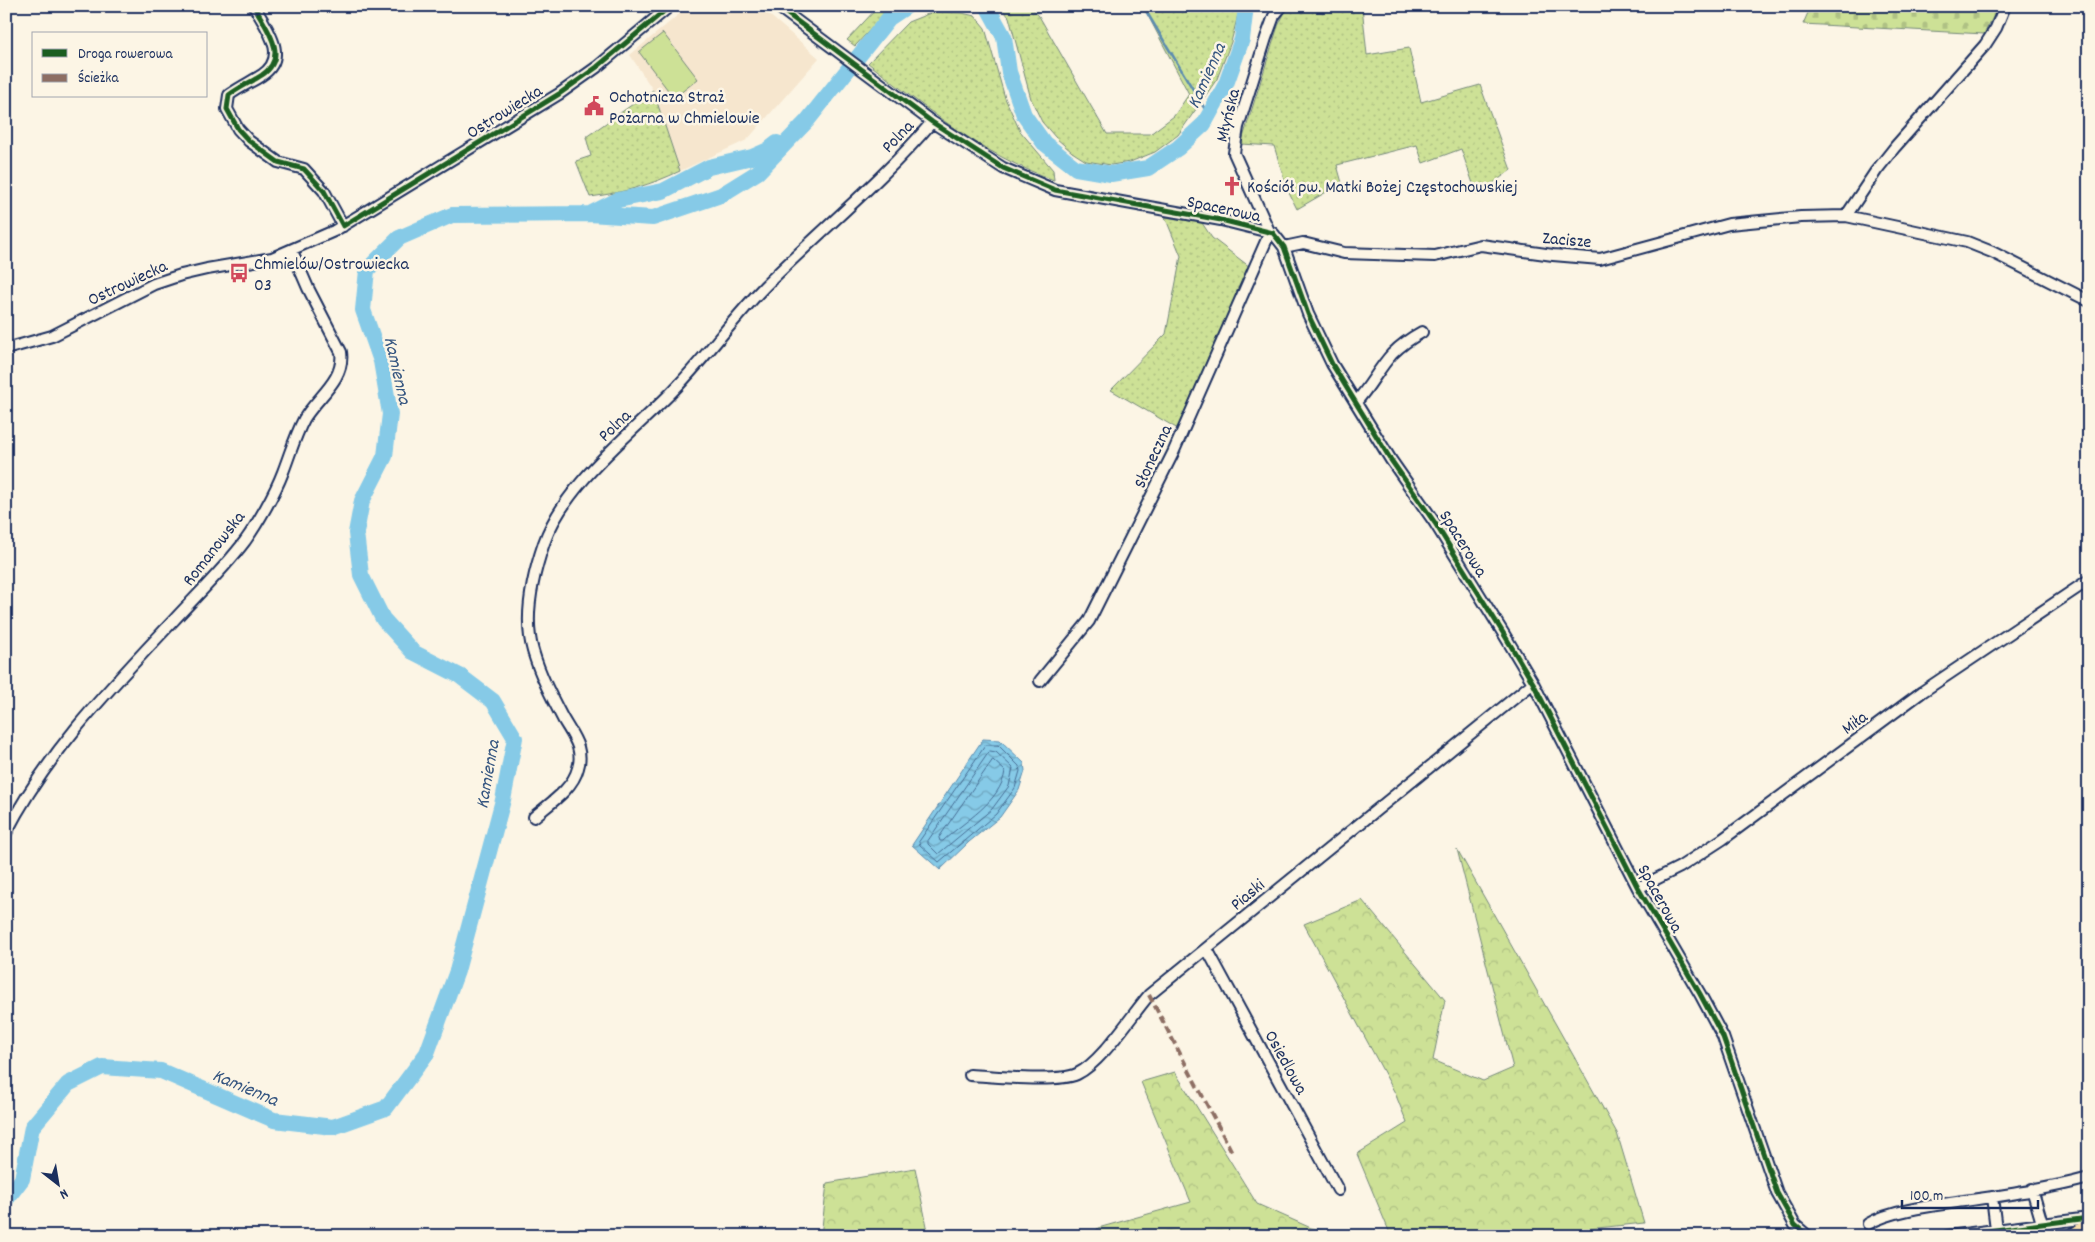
<svg xmlns="http://www.w3.org/2000/svg" width="2095" height="1242" font-family="Dekko,sans-serif">
<style>
.built{fill:#f6e6ce}
.grass{fill:url(#grass-dots);stroke:#74887a}
.forest{fill:url(#forest-crowns);stroke:#74887a}
.cemetery{fill:url(#cemetery-stones);stroke:#74887a}
.pitch{fill:#cde196;stroke:#74887a}
.water{fill:url(#water-waves);stroke:#5b8cb0}
.lines{fill:none;stroke-linecap:round;stroke-linejoin:round}
.shore{stroke:#466d95;stroke-width:1}
.stream{stroke:#5b8cb0;stroke-width:2.5}
.river{stroke:#86cae7;stroke-width:16}
.minor-casing{stroke:#1b2f5e;stroke-width:14}
.major-casing{stroke:#1b2f5e;stroke-width:16}
.minor{stroke:#fcf5e5;stroke-width:10}
.major{stroke:#f8deab;stroke-width:12}
.quiet{stroke:#8d6e63;stroke-width:4;stroke-dasharray:8 4;stroke-linecap:butt}
.cycleway-casing{stroke:#fcf5e5;stroke-width:8}
.cycleway{stroke:#1b5e20;stroke-width:5}
.labels{text-anchor:middle;stroke-width:5;stroke-linejoin:round;paint-order:stroke}
.poi-label{font-size:18px;fill:#1b2f5e;stroke:#fcf5e5;text-anchor:start}
.street-label{font-size:18px;fill:#1b2f5e;stroke:#fcf5e5}
.water-label{font-size:19px;font-style:italic;fill:#365680;stroke:#fcf5e5}
</style>
<defs>
<pattern id="grass-dots" width="8" height="8" patternUnits="userSpaceOnUse" patternTransform="scale(1.25)"><rect width="8" height="8" fill="#cde196"/><path d="M2 2h.1M6 6h.1" fill="none" stroke="#afc184" stroke-width="1.8" stroke-linecap="round"/></pattern>
<pattern id="forest-crowns" width="20" height="18" patternUnits="userSpaceOnUse" patternTransform="scale(1.25)"><rect width="20" height="18" fill="#cde196"/><path d="M2 6a3 3 0 1 1 6 0M12 15a3 3 0 1 1 6 0" fill="none" stroke="#afc184"/></pattern>
<pattern id="cemetery-stones" width="16" height="16" patternUnits="userSpaceOnUse" patternTransform="scale(1.25)"><rect width="16" height="16" fill="#cde196"/><path d="M2 7V4a2 2 0 0 1 4 0v3zM10 15v-3a2 2 0 0 1 4 0v3z" fill="#afc184"/></pattern>
<pattern id="water-waves" width="16" height="10" patternUnits="userSpaceOnUse" patternTransform="scale(1.25)"><rect width="16" height="10" fill="#86cae7"/><path d="M0 5q4-4 8 0t8 0" fill="none" stroke="#6da4be"/></pattern>
</defs>
<rect width="100%" height="100%" fill="#fcf5e5"/>
<filter id="ink" filterUnits="userSpaceOnUse"><feTurbulence type="fractalNoise" baseFrequency=".02" numOctaves="2"/><feDisplacementMap in="SourceGraphic" scale="10" xChannelSelector="R" yChannelSelector="G"/><feConvolveMatrix kernelMatrix="1 2 1 2 8 2 1 2 1" color-interpolation-filters="sRGB"/></filter>
<g filter="url(#ink)">
<path class="built" d="M 689,6 L 759,6 L 819,58 L 747,140 L 680,171 L 653,90 L 630,55 Z"/>
<path class="grass" d="M 879,6 L 892,6 L 855,46 L 847,40 Z
M 1000,6 L 1030,6 L 1039,16 L 1107,134 L 1150,134 L 1174,116 L 1189,94 L 1143,6 L 1235,6 L 1238,15 L 1231,42 L 1217,79 L 1178,135 L 1155,152 L 1130,162 L 1111,165 L 1086,161 L 1072,152 L 1056,138 L 1042,122 L 1031,99 L 1009,17 Z
M 1298,6 L 1362,6 L 1367,55 L 1409,48 L 1421,102 L 1480,85 L 1511,170 L 1477,195 L 1461,149 L 1423,163 L 1417,145 L 1337,165 L 1342,183 L 1297,209 L 1288,191 L 1274,146 L 1241,144 L 1278,26 L 1286,10 Z
M 933,12 L 962,13 L 975,16 L 985,28 L 1005,98 L 1020,131 L 1053,170 L 1054,180 C 982,155 927,109 868,63 L 908,22 Z
M 653,90 L 680,171 C 651,185 622,193 590,197 L 576,161 L 591,156 L 586,137 Z
M 1165,217 L 1202,223 L 1212,238 L 1250,267 L 1178,429 L 1111,390 L 1166,334 L 1181,256 Z"/>
<path class="forest" d="M 1457,849 L 1617,1133 L 1644,1223 L 1523,1236 L 1391,1236 L 1357,1154 L 1407,1123 L 1395,1093 L 1304,924 L 1362,900 L 1445,1000 L 1433,1060 L 1483,1081 L 1513,1068 Z
M 1175,1072 L 1257,1204 L 1311,1228 L 1361,1236 L 1093,1236 L 1098,1228 L 1191,1202 L 1141,1082 Z
M 915,1168 L 929,1236 L 821,1236 L 827,1183 Z"/>
<path class="cemetery" d="M 1811,6 L 1999,6 L 1984,34 L 1803,24 Z"/>
<path class="pitch" d="M 663,33 L 698,79 L 674,98 L 639,52 Z"/>
<path class="water" d="M 983,739 L 1000,740 L 1024,763 L 1025,771 L 1019,790 L 1000,817 L 969,842 L 940,870 L 912,845 Z"/>
<g class="lines">
<path class="shore" d="M 986,745 L 998,745 L 1019,766 L 1020,771 L 1015,788 L 996,814 L 939,862 L 920,845 L 919,842 Z
M 990,751 L 996,752 L 1013,768 L 1009,786 L 992,809 L 938,854 L 928,844 L 928,841 Z
M 993,760 L 1005,771 C 1001,802 964,821 943,841 L 940,841 L 939,838 Z"/>
<path class="stream" d="M 1143,6 L 1209,116"/>
<path class="river" d="M 987,6 L 1004,37 L 1009,72 L 1024,115 L 1044,143 L 1076,168 L 1111,174 L 1148,168 L 1178,148 L 1204,124 L 1226,84 L 1242,39 L 1246,6
M 592,213 L 618,200 L 663,191 L 709,167 L 752,157 L 768,150 L 777,143
M 6,1200 L 22,1179 L 32,1127 L 68,1084 L 102,1067 L 161,1071 L 274,1120 L 333,1127 L 386,1108 L 427,1053 L 457,971 L 503,800 L 515,738 L 493,701 L 460,676 L 413,652 L 383,619 L 361,575 L 356,533 L 362,501 L 385,456 L 390,414 L 381,361 L 363,310 L 367,270 L 399,238 L 452,215 L 589,214 L 653,218 L 721,195 L 758,172 L 807,121 L 889,18 L 907,6"/>
<defs>
<path id="minor" d="M 254,6 C 266,28 290,56 262,75 C 251,82 240,87 229,95 L 227,109 L 238,129 L 249,141 L 278,162 L 304,169 L 324,191 L 343,226
M 777,6 L 932,122 L 1003,168 L 1055,190 L 1221,220 L 1273,233 L 1284,247 L 1308,314 L 1332,364 L 1391,460 L 1435,523 L 1505,636 L 1533,683 L 1638,888 L 1700,994 L 1723,1037 L 1777,1193 L 1795,1225 L 1808,1236
M 1846,216 L 1876,171 L 1895,147 L 1985,45 L 1996,28 L 2005,6
M 1284,247 L 1303,243 L 1344,253 L 1435,256 L 1481,245 L 1553,255 L 1600,259 L 1729,224 L 1801,217 L 1846,216 L 1967,242 L 1992,252 L 2089,301
M 6,349 L 52,336 L 154,284 L 181,275 L 207,269 L 272,258 L 334,231 L 559,94 L 597,67 L 670,6
M 1356,402 C 1370,387 1379,368 1392,354 C 1401,345 1411,338 1422,332
M 1040,681 L 1089,621 L 1173,453 L 1267,239 L 1269,231 L 1234,153 L 1238,127 L 1266,38 L 1274,16 L 1282,6
M 534,817 C 549,804 573,789 578,768 C 580,762 580,754 578,747 C 575,737 568,728 563,719 C 552,698 540,675 533,651 C 523,617 533,575 544,543 C 564,486 627,437 669,395 C 703,361 731,321 765,286 C 820,231 881,182 932,122
M 6,833 C 48,751 112,686 174,620 C 198,594 223,570 245,541 C 258,523 275,493 283,472 C 290,454 295,436 304,419 C 317,397 345,380 341,352 L 308,288 L 292,251
M 1638,888 L 1680,867 L 1723,839 L 1922,692 L 2089,580
M 1207,949 L 1338,1190
M 970,1075 C 994,1076 1057,1083 1077,1074 C 1101,1063 1131,1016 1149,995 L 1533,683
M 2032,1189 L 2042,1223
M 1992,1197 L 1996,1229
M 1868,1224 C 1891,1210 1937,1205 1964,1201 C 2005,1195 2049,1189 2089,1178
M 1948,1236 L 2089,1218"/>
<path id="major" d="M 2072,1236 L 2089,1224"/>
</defs>
<use href="#minor" class="minor-casing"/>
<use href="#major" class="major-casing"/>
<use href="#minor" class="minor"/>
<use href="#major" class="major"/>
<path class="quiet" d="M 1149,995 L 1232,1152"/>
<defs>
<path id="cycleway" d="M 254,6 C 266,28 290,56 262,75 C 251,82 240,87 229,95 L 227,109 L 238,129 L 249,141 L 278,162 L 304,169 L 324,191 L 343,226 L 559,94 L 597,67 L 670,6
M 777,6 L 932,122 L 1003,168 L 1055,190 L 1221,220 L 1273,233 L 1284,247 L 1308,314 L 1332,364 L 1391,460 L 1435,523 L 1505,636 L 1533,683 L 1638,888 L 1700,994 L 1723,1037 L 1777,1193 L 1795,1225 L 1808,1236
M 1948,1236 L 2089,1218"/>
</defs>
<use href="#cycleway" class="cycleway-casing"/>
<use href="#cycleway" class="cycleway"/>
</g>
</g>
<defs>
<symbol id="civic-bare" viewBox="-9 -9 18 18"><path d="M-.6-6.5H3V-4.5H.6V-3L4-1V1h2V6H-6V1h2V-1L-.6-3ZM-1.2 2.5V6h2.4V2.5Z" fill="#d1495b" stroke="#fcf5e5" stroke-width="2.5" paint-order="stroke"/></symbol>
<symbol id="church-bare" viewBox="-9 -9 18 18"><path d="M-1.2-6h2.4v3.5h3.3v2.4h-3.3V6h-2.4V-.1h-3.3v-2.4h3.3Z" fill="#d1495b" stroke="#fcf5e5" stroke-width="2.5" paint-order="stroke"/></symbol>
<symbol id="bus-bare" viewBox="-9 -9 18 18"><path d="M-5-6H5V4H4V6H2V4H-2V6H-4V4H-5ZM-3.5-4V0h7V-4ZM-3.5 1.2v1.5H-2V1.2ZM2 1.2v1.5H3.5V1.2Z" fill="#d1495b" stroke="#fcf5e5" stroke-width="2.5" paint-order="stroke"/></symbol>
</defs>
<g fill-rule="evenodd">
<use href="#civic-bare" x="580" y="92" width="28" height="28"/>
<use href="#church-bare" x="1218" y="172" width="28" height="28"/>
<use href="#bus-bare" x="225" y="259" width="28" height="28"/>
</g>
<g class="labels">
<g class="poi-label">
<text x="609" y="102">Ochotnicza Straż<tspan x="609" dy="21">Pożarna w Chmielowie</tspan></text>
<text x="1247" y="192">Kościół pw. Matki Bożej Częstochowskiej</text>
<text x="254" y="269">Chmielów/Ostrowiecka<tspan x="254" dy="21">03</tspan></text>
</g>
<g class="street-label">
<text transform="translate(504 111) rotate(-32)" y="6">Ostrowiecka</text>
<text transform="translate(1227 115) rotate(-76)" y="6">Młyńska</text>
<text transform="translate(897 136) rotate(-46)" y="6">Polna</text>
<text transform="translate(1224 208) rotate(12)" y="6">Spacerowa</text>
<text transform="translate(1567 239) rotate(5)" y="6">Zacisze</text>
<text transform="translate(127 282) rotate(-25)" y="6">Ostrowiecka</text>
<text transform="translate(614 425) rotate(-44)" y="6">Polna</text>
<text transform="translate(1152 456) rotate(-65)" y="6">Słoneczna</text>
<text transform="translate(1464 543) rotate(58)" y="6">Spacerowa</text>
<text transform="translate(213 548) rotate(-52)" y="6">Romanowska</text>
<text transform="translate(1854 722) rotate(-36)" y="6">Miła</text>
<text transform="translate(1247 894) rotate(-40)" y="6">Piaski</text>
<text transform="translate(1661 898) rotate(61)" y="6">Spacerowa</text>
<text transform="translate(1287 1062) rotate(61)" y="6">Osiedlowa</text>
</g>
<g class="water-label">
<text transform="translate(1205 75) rotate(-66)" y="7">Kamienna</text>
<text transform="translate(399 370) rotate(77)" y="7">Kamienna</text>
<text transform="translate(486 774) rotate(-80)" y="7">Kamienna</text>
<text transform="translate(246 1086) rotate(23)" y="7">Kamienna</text>
</g>
</g>
<rect width="2095" height="1242" fill="none" stroke="#fcf5e5" stroke-width="25"/>
<rect x="12" y="12" width="2070" height="1217" fill="none" stroke="#1b2f5e" stroke-width="2" filter="url(#ink)"/>
<rect x="32" y="32" width="175" height="65" fill="#fcf5e5" stroke="#a2a6af"/>
<rect x="42" y="49" width="25" height="8" fill="#1b5e20" stroke="#a2a6af"/>
<text x="78" y="58" font-size="15" fill="#1b2f5e">Droga rowerowa</text>
<rect x="42" y="74" width="25" height="8" fill="#8d6e63" stroke="#a2a6af"/>
<text x="78" y="82" font-size="15" fill="#1b2f5e">Ścieżka</text>
<g transform="translate(58 1184) rotate(149)" stroke="#fcf5e5" stroke-width="4" paint-order="stroke">
<path d="M0-4L9 19L0 12L-9 19Z" fill="#1b2f5e"/>
<text y="-8" font-size="14" font-weight="bold" text-anchor="middle" fill="#1b2f5e">N</text>
</g>
<path d="M1902 1200v8h136v-8" fill="none" stroke="#1b2f5e" stroke-width="2.5"/>
<text x="1910" y="1200" font-size="15" fill="#1b2f5e" stroke="#fcf5e5" stroke-width="4" paint-order="stroke">100 m</text>
</svg>
